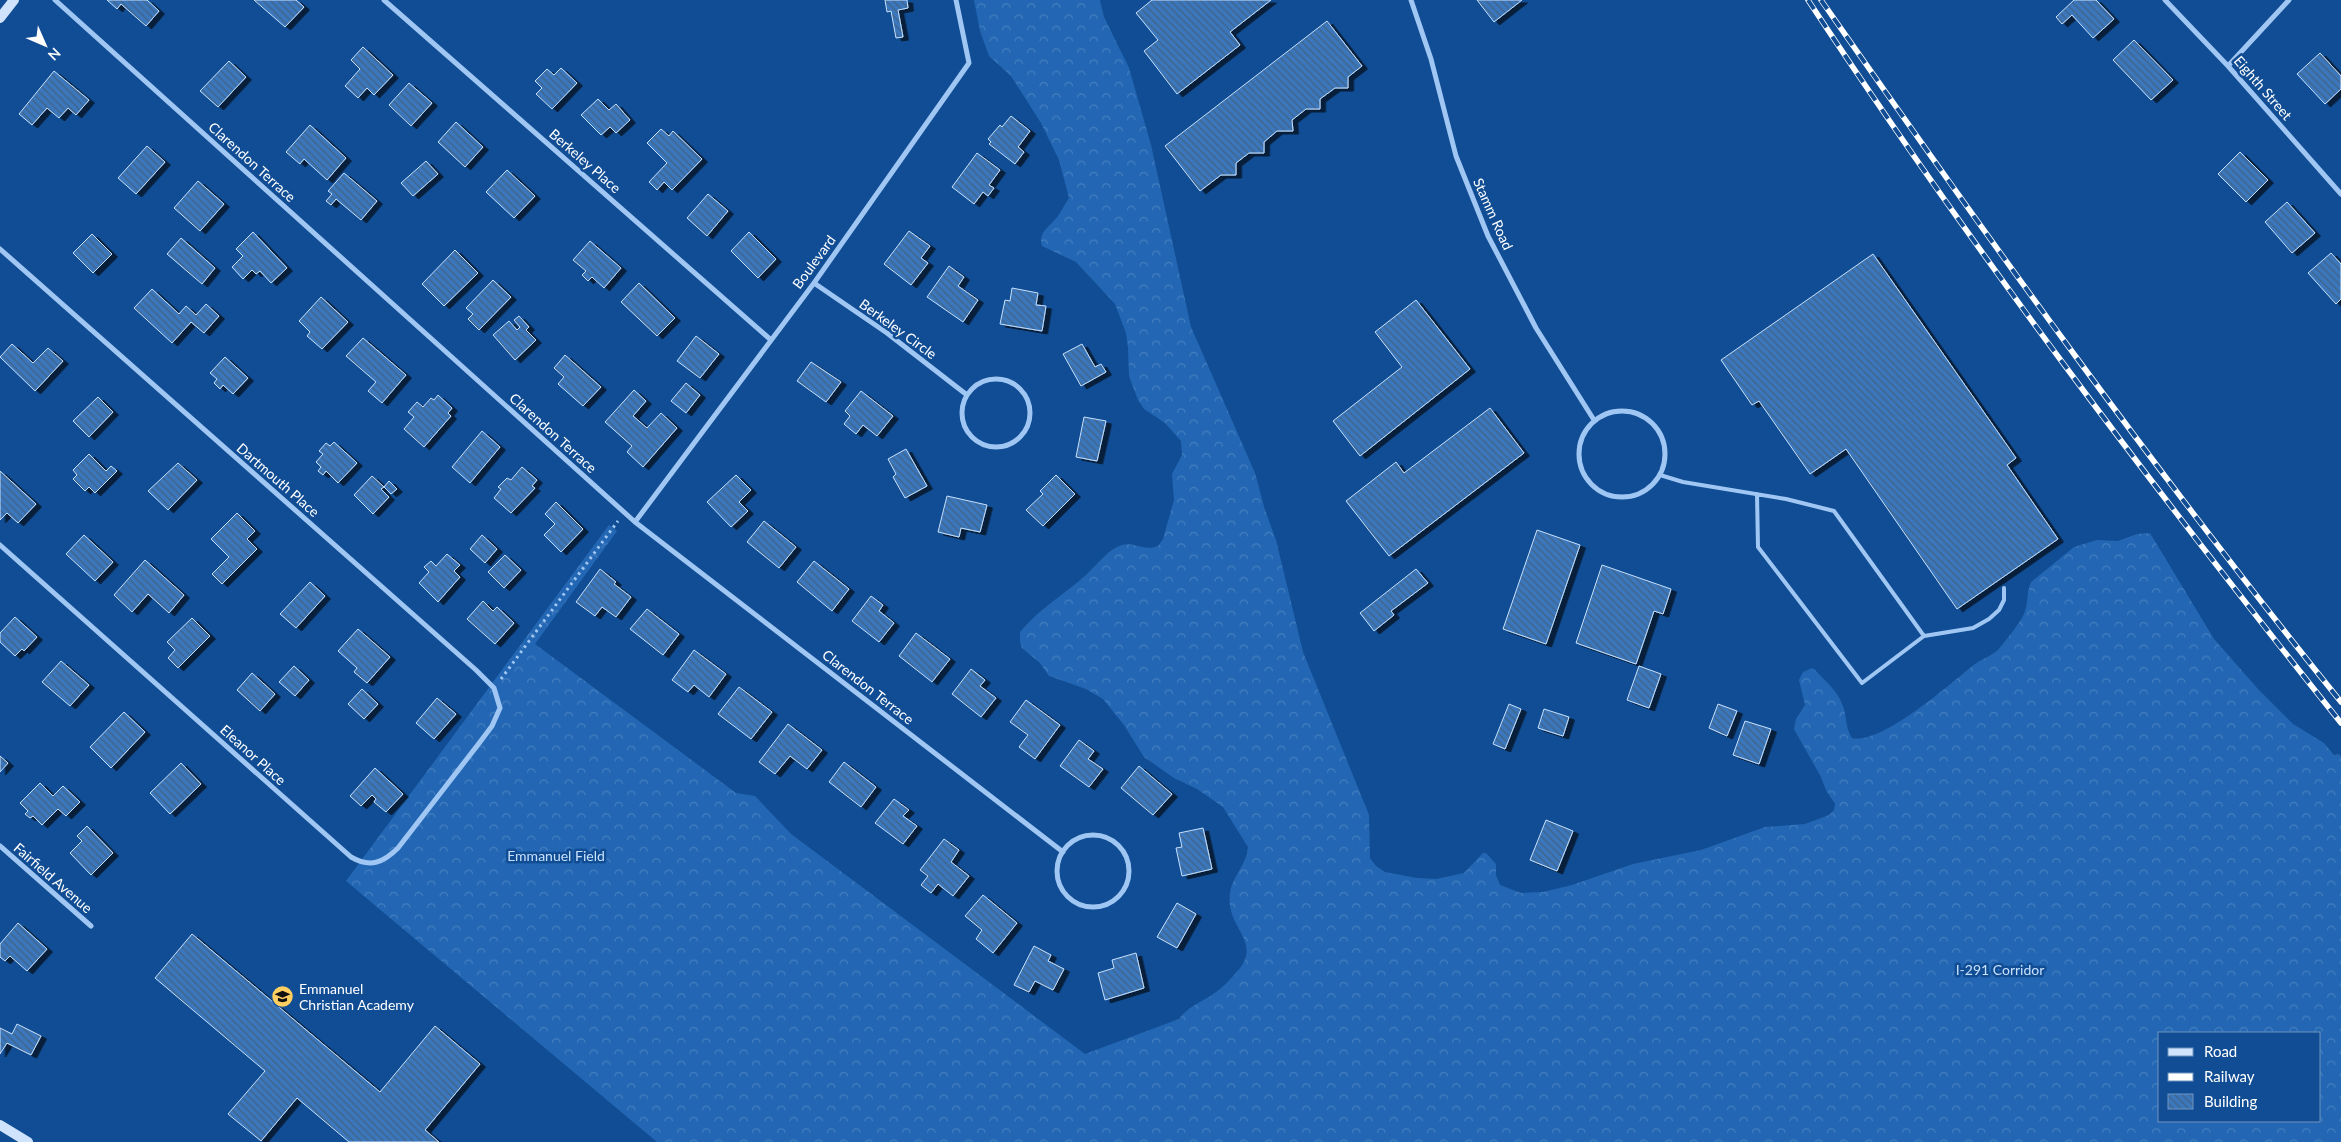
<svg xmlns="http://www.w3.org/2000/svg" width="2341" height="1142" font-family="Lato,sans-serif">
<style>
.forest{fill:url(#forest-crowns);fill-rule:evenodd}
.building{fill:url(#building-back-hatch);stroke:#c7e1fd;filter:url(#shadow)}
.lines{fill:none;stroke-linecap:round;stroke-linejoin:round}
.path{stroke:#a0c7f3;stroke-width:3;stroke-dasharray:2.5 4;stroke-linecap:butt}
.service{stroke:#a0c7f3;stroke-width:4}
.minor{stroke:#a0c7f3;stroke-width:5}
.secondary{stroke:#cfe3fd;stroke-width:10}
.rail-casing{stroke:#fff;stroke-width:5.5}
.rail{stroke:#114d94;stroke-width:4;stroke-dasharray:11;stroke-linecap:butt}
.labels{text-anchor:middle;stroke-width:5;stroke-linejoin:round;paint-order:stroke}
.street-label{font-size:14px;fill:#fff;stroke:#114d94}
.park-label{font-size:14px;fill:#c7e1fd;stroke:#114d94}
.poi-label{font-size:14px;fill:#fff;stroke:#114d94;text-anchor:start}
</style>
<defs>
<pattern id="forest-crowns" width="20" height="18" patternUnits="userSpaceOnUse" patternTransform="scale(1.25)"><rect width="20" height="18" fill="#2367b4"/><path d="M2 6a3 3 0 1 1 6 0M12 15a3 3 0 1 1 6 0" fill="none" stroke="#447ebf"/></pattern>
<pattern id="building-back-hatch" width="6" height="6" patternUnits="userSpaceOnUse" patternTransform="scale(1.25)"><rect width="6" height="6" fill="#3a77bd"/><path d="M-1 5l2 2M0 0l6 6M5-1l2 2" fill="none" stroke="#436284"/></pattern>
<filter id="shadow"><feDropShadow dx="5.5" dy="3" stdDeviation="0" flood-color="#0009"/></filter>
</defs>
<rect width="100%" height="100%" fill="#114d94"/>
<path class="forest" d="M 974,0 L 1100,0 L 1104,17 L 1129,68 L 1151,145 L 1191,327 L 1255,473 L 1265,510 L 1276,540 L 1303,652 L 1369,815 L 1370,858 L 1376,866 L 1385,872 L 1417,878 L 1436,879 L 1464,873 L 1483,853 L 1486,853 L 1496,864 L 1496,875 L 1500,885 L 1521,893 L 1543,892 L 1572,885 L 1633,864 L 1701,850 L 1765,827 L 1805,824 L 1829,815 L 1834,810 L 1835,804 L 1826,790 L 1821,777 L 1794,729 L 1796,719 L 1805,705 L 1799,680 L 1803,672 L 1812,668 L 1815,670 C 1825,681 1837,690 1842,704 C 1847,714 1845,729 1852,738 C 1882,745 1951,683 1975,664 C 1982,659 1991,656 1998,650 C 2004,643 2019,624 2023,616 C 2029,605 2026,593 2031,582 L 2074,547 L 2097,540 L 2118,541 L 2137,534 L 2150,533 L 2214,639 L 2258,689 L 2293,724 L 2324,743 L 2334,755 L 2339,754 L 2341,757 L 2341,1142 L 657,1142 L 346,881 L 609,525 L 617,531 L 535,644 L 736,793 L 755,796 L 791,834 L 1085,1054 L 1179,1019 C 1187,1007 1204,1001 1216,992 C 1225,986 1233,976 1240,968 C 1261,940 1225,927 1230,893 C 1232,877 1247,864 1248,847 L 1223,807 L 1197,789 L 1174,778 L 1144,757 L 1124,725 L 1103,699 L 1086,689 L 1049,676 L 1040,663 L 1022,648 L 1020,642 L 1020,632 C 1041,607 1064,595 1087,574 C 1097,565 1108,549 1122,545 C 1134,541 1147,553 1159,545 L 1163,539 L 1174,500 L 1172,474 L 1182,455 L 1181,441 L 1165,423 L 1144,409 L 1138,400 L 1129,376 L 1128,347 L 1126,333 L 1115,304 L 1076,262 L 1042,246 C 1037,232 1052,225 1058,216 C 1062,210 1065,204 1069,198 L 1059,160 L 1041,123 L 1011,76 L 989,56 L 980,31 ZM 2160,1033 L 2320,1033 L 2320,1121 L 2160,1121 Z"/>
<path class="building" d="M 107,0 L 147,0 L 159,11 L 146,26 L 121,4 L 117,9 Z
M 254,0 L 296,0 L 304,7 L 285,27 Z
M 885,0 L 907,0 L 908,8 L 898,10 L 903,37 L 896,38 L 891,11 L 887,12 Z
M 1152,0 L 1271,0 L 1230,32 L 1240,45 L 1177,94 L 1144,51 L 1158,40 L 1136,13 Z
M 1477,0 L 1522,0 L 1494,22 Z
M 2074,0 L 2096,0 L 2114,19 L 2093,38 L 2072,15 L 2062,24 L 2056,17 Z
M 1327,21 L 1362,66 L 1348,77 L 1348,88 L 1335,88 L 1320,99 L 1320,109 L 1306,109 L 1292,120 L 1293,131 L 1277,131 L 1264,142 L 1264,153 L 1249,153 L 1236,163 L 1236,175 L 1221,175 L 1200,191 L 1165,146 Z
M 2134,40 L 2173,80 L 2151,100 L 2113,60 Z
M 363,47 L 393,75 L 374,95 L 367,88 L 358,98 L 345,86 L 360,69 L 351,60 Z
M 2320,53 L 2341,76 L 2341,89 L 2325,104 L 2297,74 Z
M 229,61 L 246,77 L 218,107 L 200,91 Z
M 561,68 L 577,83 L 552,109 L 536,94 L 542,88 L 535,81 L 547,69 L 554,75 Z
M 54,71 L 89,100 L 76,115 L 68,108 L 59,118 L 47,108 L 32,125 L 19,114 Z
M 409,83 L 432,103 L 411,126 L 389,105 Z
M 598,99 L 609,110 L 616,104 L 630,120 L 616,133 L 610,127 L 601,135 L 581,115 Z
M 1011,116 L 1030,131 L 1018,147 L 1024,152 L 1015,164 L 989,144 L 991,142 L 988,139 L 1000,125 L 1002,127 Z
M 456,122 L 483,147 L 465,167 L 438,142 Z
M 310,125 L 346,158 L 327,180 L 304,159 L 300,164 L 286,152 Z
M 661,129 L 669,136 L 673,131 L 702,159 L 672,190 L 664,182 L 657,190 L 649,182 L 667,163 L 647,143 Z
M 147,146 L 165,162 L 136,194 L 118,178 Z
M 2240,152 L 2268,180 L 2246,202 L 2218,174 Z
M 977,153 L 1000,170 L 989,185 L 994,188 L 988,196 L 983,192 L 974,204 L 952,187 Z
M 426,161 L 438,174 L 413,196 L 401,183 Z
M 507,170 L 535,196 L 514,218 L 486,192 Z
M 344,173 L 377,201 L 361,220 L 336,199 L 331,205 L 326,201 L 332,194 L 328,191 Z
M 198,181 L 224,204 L 200,231 L 174,208 Z
M 708,194 L 728,211 L 707,236 L 687,218 Z
M 2287,202 L 2315,233 L 2292,253 L 2265,222 Z
M 909,231 L 930,246 L 921,258 L 928,263 L 911,285 L 884,264 Z
M 253,232 L 287,268 L 271,283 L 260,271 L 256,274 L 252,270 L 243,279 L 232,267 L 243,256 L 236,249 Z
M 749,232 L 776,259 L 758,278 L 731,251 Z
M 92,234 L 112,254 L 93,273 L 73,253 Z
M 181,238 L 215,268 L 202,284 L 167,254 Z
M 590,241 L 621,268 L 604,288 L 592,277 L 588,281 L 582,275 L 586,271 L 573,260 Z
M 455,250 L 478,273 L 444,306 L 422,284 Z
M 2331,253 L 2341,264 L 2341,299 L 2336,304 L 2308,273 Z
M 1873,254 L 2016,458 L 2007,465 L 2058,539 L 1957,609 L 1846,449 L 1810,474 L 1759,401 L 1752,405 L 1721,360 Z
M 949,266 L 964,277 L 958,286 L 978,300 L 963,322 L 927,297 Z
M 493,280 L 511,297 L 479,330 L 468,319 L 473,314 L 466,308 Z
M 639,283 L 675,318 L 657,336 L 621,302 Z
M 1012,288 L 1038,293 L 1036,305 L 1046,306 L 1042,331 L 1000,324 L 1005,300 L 1010,301 Z
M 152,289 L 179,314 L 186,306 L 196,315 L 206,304 L 219,316 L 204,333 L 191,322 L 172,343 L 134,308 Z
M 321,297 L 348,322 L 322,349 L 307,336 L 310,332 L 299,321 Z
M 1416,300 L 1470,369 L 1360,456 L 1333,421 L 1402,367 L 1375,332 Z
M 519,316 L 529,327 L 526,330 L 536,340 L 515,360 L 493,335 L 509,321 L 517,330 L 520,327 L 514,320 Z
M 696,336 L 719,354 L 700,378 L 677,361 Z
M 363,338 L 406,375 L 382,403 L 368,391 L 376,382 L 346,356 Z
M 12,344 L 33,363 L 48,348 L 63,361 L 35,391 L 0,357 Z
M 1082,344 L 1095,367 L 1101,364 L 1106,372 L 1081,386 L 1063,354 Z
M 565,355 L 601,387 L 583,406 L 558,384 L 564,377 L 554,368 Z
M 225,357 L 248,378 L 233,394 L 223,385 L 220,389 L 214,383 L 217,379 L 210,373 Z
M 811,362 L 841,382 L 826,402 L 797,381 Z
M 686,383 L 700,395 L 686,413 L 671,401 Z
M 634,390 L 646,401 L 633,416 L 647,428 L 661,413 L 677,428 L 643,467 L 627,452 L 632,446 L 605,422 Z
M 861,391 L 893,416 L 877,436 L 863,425 L 856,434 L 844,424 L 850,416 L 845,411 Z
M 438,395 L 452,408 L 448,413 L 451,416 L 424,447 L 404,429 L 414,417 L 408,412 L 417,402 L 423,407 L 431,398 L 434,400 Z
M 98,397 L 113,412 L 89,437 L 73,421 Z
M 1490,408 L 1524,453 L 1389,556 L 1346,501 L 1396,462 L 1404,473 Z
M 1084,417 L 1106,421 L 1097,461 L 1076,457 Z
M 482,431 L 500,447 L 470,483 L 452,467 Z
M 334,442 L 357,463 L 338,483 L 326,471 L 323,475 L 318,471 L 321,467 L 316,462 L 323,454 L 319,451 L 326,443 L 330,446 Z
M 906,449 L 927,486 L 905,498 L 893,477 L 896,474 L 888,459 Z
M 89,454 L 106,471 L 111,466 L 117,471 L 95,493 L 89,487 L 85,491 L 73,479 L 77,475 L 73,470 Z
M 178,463 L 197,480 L 168,510 L 148,491 Z
M 522,467 L 537,480 L 532,486 L 535,488 L 511,513 L 494,498 L 501,489 L 498,487 L 507,478 L 511,480 Z
M 0,471 L 36,504 L 18,523 L 7,513 L 0,520 Z
M 736,475 L 751,490 L 739,502 L 748,511 L 731,527 L 707,502 Z
M 1056,475 L 1075,494 L 1043,526 L 1026,510 L 1043,494 L 1040,491 Z
M 372,476 L 384,487 L 381,489 L 389,497 L 373,514 L 354,495 Z
M 389,481 L 397,489 L 391,494 L 384,487 Z
M 947,496 L 987,505 L 980,532 L 961,528 L 959,537 L 938,532 Z
M 556,502 L 583,529 L 561,552 L 544,535 L 555,524 L 545,514 Z
M 237,513 L 255,531 L 247,539 L 257,549 L 222,584 L 212,574 L 229,557 L 211,539 Z
M 764,521 L 796,547 L 779,568 L 747,542 Z
M 1537,530 L 1580,545 L 1546,644 L 1503,629 Z
M 84,535 L 113,562 L 95,581 L 66,554 Z
M 482,535 L 497,549 L 485,563 L 470,549 Z
M 447,554 L 460,565 L 454,571 L 460,577 L 438,602 L 419,583 L 429,572 L 424,567 L 431,561 L 436,566 Z
M 505,555 L 521,570 L 504,588 L 488,572 Z
M 145,560 L 184,595 L 169,613 L 148,594 L 132,612 L 114,595 Z
M 814,561 L 849,589 L 832,611 L 797,582 Z
M 1602,565 L 1671,589 L 1663,614 L 1654,611 L 1636,664 L 1576,643 Z
M 600,569 L 616,582 L 614,584 L 631,597 L 616,617 L 602,607 L 595,616 L 576,602 Z
M 1416,569 L 1428,583 L 1391,611 L 1394,615 L 1374,631 L 1360,613 Z
M 310,582 L 325,596 L 296,628 L 280,614 Z
M 871,596 L 883,605 L 879,611 L 894,623 L 879,642 L 852,621 Z
M 483,601 L 493,611 L 497,607 L 514,623 L 495,644 L 467,619 Z
M 647,609 L 679,634 L 663,655 L 630,629 Z
M 15,617 L 37,637 L 24,651 L 22,649 L 15,656 L 0,642 L 0,633 Z
M 192,618 L 210,636 L 178,668 L 168,658 L 175,650 L 167,642 Z
M 358,629 L 390,657 L 367,683 L 354,672 L 357,668 L 338,651 Z
M 916,633 L 950,659 L 932,682 L 899,656 Z
M 694,650 L 726,674 L 709,697 L 694,685 L 688,692 L 672,680 Z
M 61,661 L 89,685 L 70,706 L 42,682 Z
M 294,666 L 309,680 L 295,696 L 279,682 Z
M 1639,666 L 1661,674 L 1649,708 L 1627,700 Z
M 971,669 L 985,680 L 980,686 L 996,698 L 981,717 L 952,694 Z
M 252,673 L 275,694 L 260,711 L 237,690 Z
M 739,687 L 772,712 L 751,739 L 718,714 Z
M 362,689 L 378,704 L 364,719 L 348,704 Z
M 437,698 L 456,714 L 434,739 L 416,723 Z
M 1026,700 L 1060,725 L 1035,759 L 1019,747 L 1028,735 L 1010,722 Z
M 1509,704 L 1521,709 L 1505,749 L 1493,744 Z
M 1718,704 L 1737,711 L 1727,736 L 1709,728 Z
M 1544,709 L 1569,717 L 1563,736 L 1538,728 Z
M 124,712 L 145,732 L 111,768 L 90,747 Z
M 1745,721 L 1771,729 L 1759,764 L 1733,755 Z
M 788,724 L 822,750 L 807,769 L 790,756 L 775,774 L 759,762 Z
M 1079,740 L 1094,751 L 1088,759 L 1103,769 L 1089,787 L 1060,766 Z
M 0,756 L 8,763 L 0,772 Z
M 844,762 L 876,787 L 861,807 L 829,782 Z
M 181,763 L 201,784 L 170,814 L 150,793 Z
M 1139,766 L 1172,794 L 1153,815 L 1121,788 Z
M 375,768 L 403,794 L 386,812 L 374,802 L 376,799 L 372,795 L 361,806 L 350,796 Z
M 40,783 L 53,796 L 63,786 L 80,802 L 66,816 L 58,809 L 42,825 L 33,816 L 30,818 L 25,814 L 28,811 L 20,803 Z
M 894,799 L 909,810 L 903,816 L 917,826 L 903,844 L 875,823 Z
M 1546,820 L 1573,831 L 1557,871 L 1530,860 Z
M 87,826 L 113,853 L 91,875 L 70,853 L 82,841 L 77,836 Z
M 1203,828 L 1212,869 L 1182,876 L 1176,848 L 1182,847 L 1179,833 Z
M 944,839 L 959,850 L 951,862 L 969,876 L 953,896 L 938,884 L 931,893 L 921,885 L 928,876 L 920,870 Z
M 983,895 L 1017,923 L 993,953 L 976,939 L 982,930 L 965,916 Z
M 1177,903 L 1196,914 L 1177,948 L 1157,937 Z
M 18,923 L 47,949 L 27,971 L 10,956 L 5,961 L 0,957 L 0,944 Z
M 192,934 L 380,1092 L 435,1026 L 480,1064 L 425,1130 L 439,1142 L 349,1142 L 297,1098 L 261,1141 L 228,1114 L 265,1071 L 155,978 Z
M 1034,946 L 1051,955 L 1048,961 L 1064,969 L 1053,990 L 1035,981 L 1029,992 L 1014,985 Z
M 1136,953 L 1144,988 L 1105,1000 L 1098,973 L 1114,968 L 1112,960 Z
M 17,1024 L 41,1036 L 31,1055 L 7,1043 L 0,1054 L 0,1028 L 12,1034 Z"/>
<g class="lines">
<path class="path" d="M 501,679 L 618,521"/>
<path class="service" d="M 1660,475 L 1683,482 L 1786,499 L 1834,511 L 1924,636
M 1757,494 L 1758,547 L 1862,683 L 1924,636 L 1973,628 L 1989,619 L 1999,610 L 2004,600 L 2004,588"/>
<path class="minor" d="M 55,0 L 635,522 L 1063,852
M 384,0 L 771,340
M 1411,0 L 1431,59 L 1456,156 L 1488,236 L 1536,328 L 1594,420
M 2165,0 L 2228,66 L 2341,194
M 2228,66 L 2289,0
M 0,249 L 476,670 L 494,688 L 500,708 L 492,726 L 480,742 L 398,848 C 383,863 370,868 351,857 L 0,545
M 814,283 L 887,333 L 967,395
M962 413a34 34 0 1 1 68 0a34 34 0 1 1-68 0Z
M1579 454a43 43 0 1 1 86 0a43 43 0 1 1-86 0Z
M 635,522 L 814,283 L 969,63 L 956,0
M1057 871a36 36 0 1 1 72 0a36 36 0 1 1-72 0Z
M 0,846 L 91,926"/>
<path class="secondary" d="M 0,18 L 14,0
M 0,1125 L 28,1142"/>
<defs>
<path id="rail" d="M 1808,0 C 1973,250 2154,489 2341,723
M 1821,0 C 1988,239 2158,475 2341,702"/>
</defs>
<use href="#rail" class="rail-casing"/>
<use href="#rail" class="rail"/>
</g>
<defs>
<symbol id="school-disc" viewBox="-11 -11 22 22"><circle r="9.5" fill="#ffcf62" stroke="#114d94"/><path d="M0-5L7-2L0 1L-7-2ZM-4 1L0 2.5L4 1V4Q0 6-4 4Z" fill="#111"/></symbol>
</defs>
<g fill-rule="evenodd">
<use href="#school-disc" x="270" y="984" width="25" height="25"/>
</g>
<g class="labels">
<g class="street-label">
<text transform="translate(2263 88) rotate(49)" y="5">Eighth Street</text>
<text transform="translate(585 161) rotate(41)" y="5">Berkeley Place</text>
<text transform="translate(252 162) rotate(42)" y="5">Clarendon Terrace</text>
<text transform="translate(1493 214) rotate(66)" y="5">Stamm Road</text>
<text transform="translate(814 262) rotate(-54)" y="5">Boulevard</text>
<text transform="translate(898 329) rotate(36)" y="5">Berkeley Circle</text>
<text transform="translate(553 433) rotate(42)" y="5">Clarendon Terrace</text>
<text transform="translate(278 480) rotate(41)" y="5">Dartmouth Place</text>
<text transform="translate(868 687) rotate(38)" y="5">Clarendon Terrace</text>
<text transform="translate(253 755) rotate(42)" y="5">Eleanor Place</text>
<text transform="translate(53 878) rotate(41)" y="5">Fairfield Avenue</text>
</g>
<g class="park-label">
<text x="556" y="861">Emmanuel Field</text>
<text x="2000" y="975">I-291 Corridor</text>
</g>
<g class="poi-label">
<text x="299" y="994">Emmanuel<tspan x="299" dy="16">Christian Academy</tspan></text>
</g>
</g>
<rect x="2158" y="1032" width="162" height="90" fill="#114d94" stroke="#7094bf"/>
<rect x="2168" y="1048" width="25" height="8" fill="#cfe3fd" stroke="#7094bf"/>
<text x="2204" y="1057" font-size="15" fill="#ffffff">Road</text>
<rect x="2168" y="1073" width="25" height="8" fill="#ffffff" stroke="#7094bf"/>
<text x="2204" y="1082" font-size="15" fill="#ffffff">Railway</text>
<rect x="2168" y="1094" width="25" height="15" fill="url(#building-back-hatch)" stroke="#7094bf"/>
<text x="2204" y="1107" font-size="15" fill="#ffffff">Building</text>
<g transform="translate(45 45) rotate(135)" stroke="#114d94" stroke-width="4" paint-order="stroke">
<path d="M0-4L9 19L0 12L-9 19Z" fill="#ffffff"/>
<text y="-8" font-size="14" font-weight="bold" text-anchor="middle" fill="#ffffff">N</text>
</g>
</svg>
